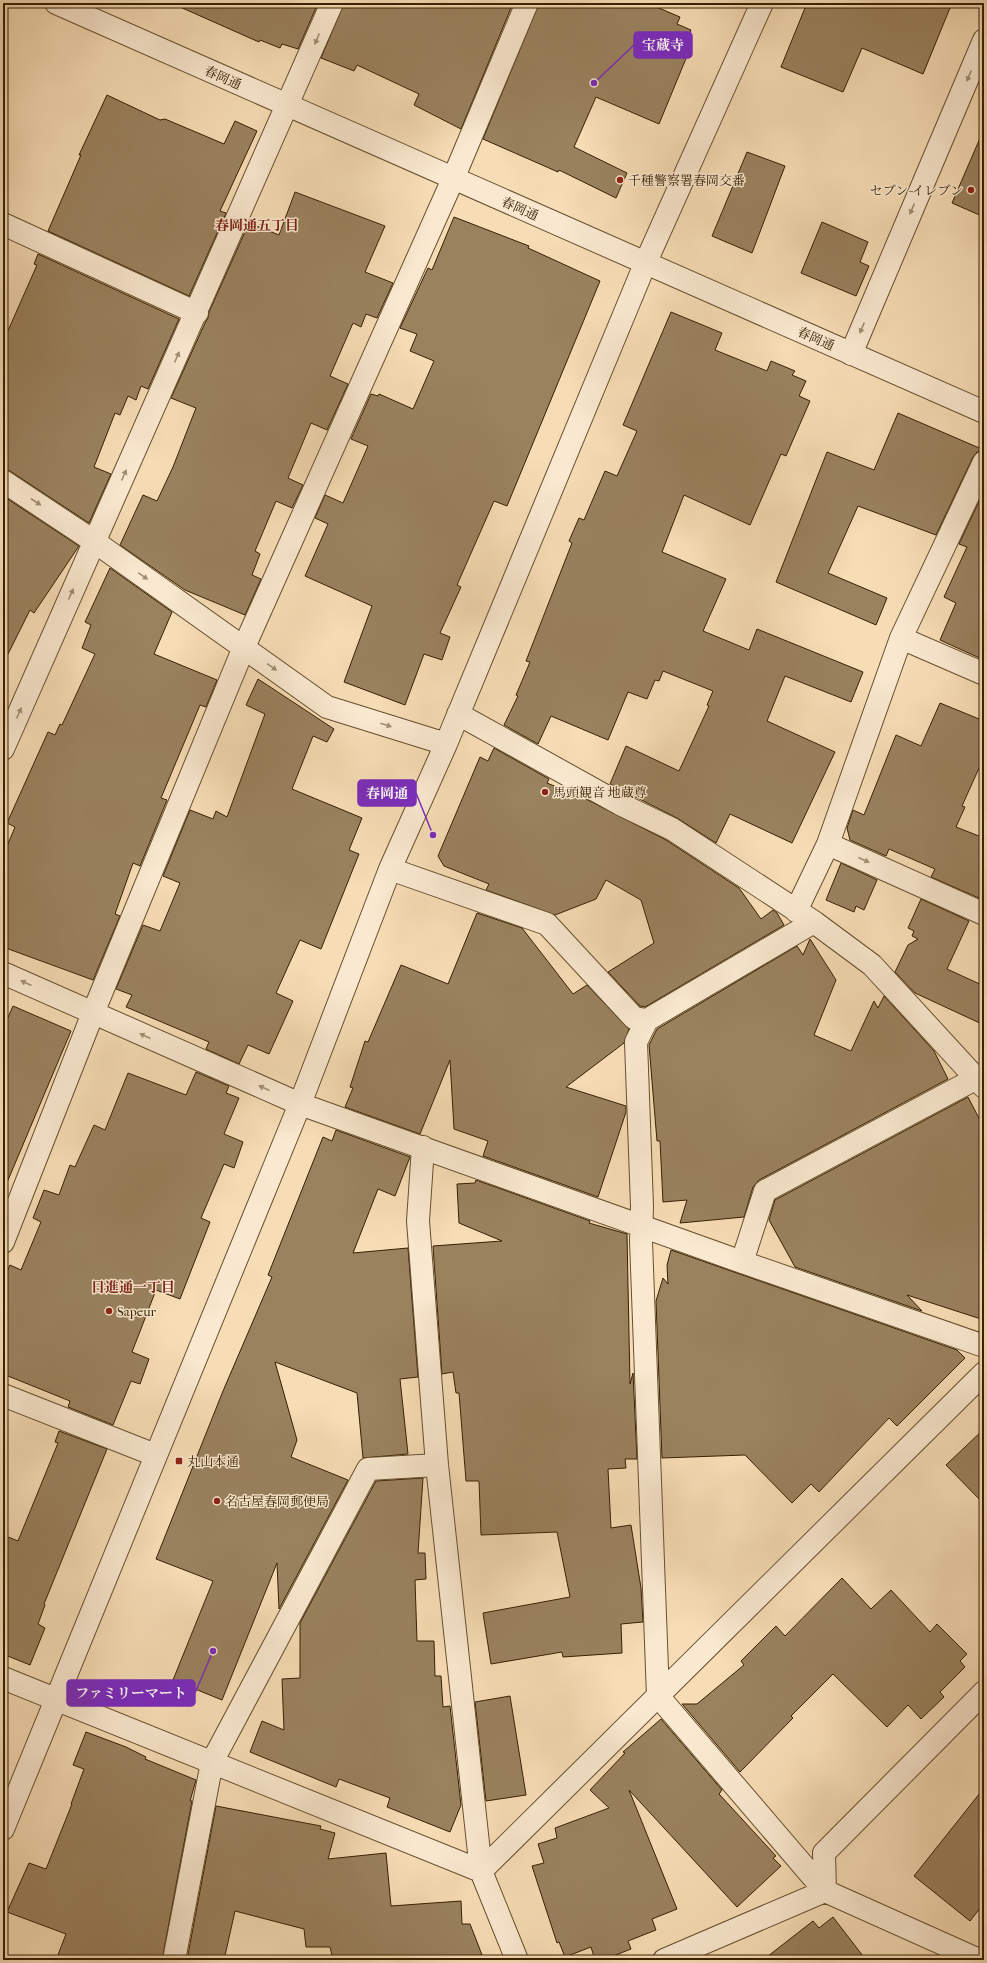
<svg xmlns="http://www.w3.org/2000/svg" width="987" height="1963" font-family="'IM FELL French Canon','Noto Serif JP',serif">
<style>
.building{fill:#9a825f;stroke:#362001}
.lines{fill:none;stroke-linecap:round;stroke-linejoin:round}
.minor-casing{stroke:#664f2e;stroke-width:24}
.minor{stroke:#fae9d0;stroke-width:22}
.oneway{fill:#a28f73}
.poi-dot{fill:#8f2418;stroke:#fae9d0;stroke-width:1.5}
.labels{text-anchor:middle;stroke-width:3;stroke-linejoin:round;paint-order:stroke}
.street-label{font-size:13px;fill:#362001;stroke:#fae9d0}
.poi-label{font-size:13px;fill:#362001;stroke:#fae9d0;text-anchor:start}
.neighbourhood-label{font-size:14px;font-weight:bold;fill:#7a1f14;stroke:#fae9d0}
.leader{fill:none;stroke:#7b2cbf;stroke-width:1.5}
.callout-dot{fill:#7b2cbf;stroke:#fae9d0;stroke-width:1.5}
.callout{fill:#7b2cbf;stroke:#7b2cbf;stroke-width:1.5}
.callout-label{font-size:14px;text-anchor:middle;font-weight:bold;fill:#fff}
</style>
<rect width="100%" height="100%" fill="#f7ddb6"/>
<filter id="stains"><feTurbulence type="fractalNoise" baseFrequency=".005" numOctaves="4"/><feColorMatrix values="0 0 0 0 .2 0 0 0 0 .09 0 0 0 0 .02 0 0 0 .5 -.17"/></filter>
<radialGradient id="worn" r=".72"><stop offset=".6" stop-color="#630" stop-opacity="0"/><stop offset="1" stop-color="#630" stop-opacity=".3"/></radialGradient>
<path class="building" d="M 171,3 L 318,3 L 298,49 L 282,44 L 280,48 L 260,40 L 259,42 Z
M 344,3 L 513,3 L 461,129 L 414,105 L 419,94 L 357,65 L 354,71 L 321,58 Z
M 539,3 L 647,3 L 680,17 L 677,24 L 691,30 L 686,42 L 692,44 L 659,124 L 596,97 L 574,147 L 627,173 L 616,198 L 559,170 L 558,172 L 483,139 Z
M 807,3 L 952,3 L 923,74 L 862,48 L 843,92 L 781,67 Z
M 107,95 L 160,120 L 165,119 L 224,144 L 235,121 L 257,131 L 220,211 L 226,213 L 189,296 L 48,231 L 81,155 L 79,155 Z
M 984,129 L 984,217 L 952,203 Z
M 747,152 L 785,166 L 752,253 L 712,236 Z
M 295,192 L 385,226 L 365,272 L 393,283 L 377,318 L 366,314 L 361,327 L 353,323 L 330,376 L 348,384 L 327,430 L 311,423 L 288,478 L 303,485 L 292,508 L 276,501 L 255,551 L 260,554 L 252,575 L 261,579 L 245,615 L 185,590 L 120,545 L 143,495 L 157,501 L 173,467 L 196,408 L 171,398 L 205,323 L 208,318 L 209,312 L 249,223 L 279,235 Z
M 454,217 L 529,246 L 528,248 L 600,281 L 507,506 L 494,501 L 457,585 L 461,587 L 440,633 L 450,637 L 442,660 L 424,654 L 405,705 L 344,682 L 372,606 L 305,576 L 328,524 L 315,518 L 325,495 L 343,503 L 368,446 L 351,439 L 371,394 L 378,396 L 379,394 L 413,409 L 434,361 L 410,351 L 417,334 L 400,328 L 428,268 L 432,270 Z
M 822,222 L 868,242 L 860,262 L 869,266 L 856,296 L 801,273 Z
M 38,254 L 179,319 L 148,389 L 141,386 L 136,400 L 128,396 L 120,415 L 115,413 L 94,467 L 111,474 L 89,523 L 10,471 L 3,469 L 3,342 L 37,265 L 34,264 Z
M 671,312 L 722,333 L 715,350 L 767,371 L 771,361 L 795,371 L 792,375 L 806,381 L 799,396 L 810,401 L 786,456 L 781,454 L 750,525 L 684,495 L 662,552 L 726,579 L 703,631 L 749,650 L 757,629 L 863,672 L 851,702 L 785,676 L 767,721 L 835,752 L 792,843 L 730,814 L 716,843 L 677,818 L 610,784 L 626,746 L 679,771 L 709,706 L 707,705 L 713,691 L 663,671 L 659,681 L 655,680 L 647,699 L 628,692 L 608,740 L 551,716 L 538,744 L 504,725 L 518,696 L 516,695 L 530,662 L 526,661 L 572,543 L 569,541 L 579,518 L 584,520 L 605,471 L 617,476 L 637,431 L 623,425 Z
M 898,413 L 984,450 L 977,452 L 973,457 L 936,535 L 858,506 L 828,573 L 887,598 L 876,625 L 776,582 L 827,452 L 874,470 Z
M 984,491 L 984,660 L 940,640 L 956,603 L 944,597 L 967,547 L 959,544 Z
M 3,496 L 79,546 L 34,613 L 30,610 L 3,664 Z
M 110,568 L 172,612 L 154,654 L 217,680 L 206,707 L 200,705 L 161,798 L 167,800 L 140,866 L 133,863 L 115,914 L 120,916 L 93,980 L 3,947 L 3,856 L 15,827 L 7,823 L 48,732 L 55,735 L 60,724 L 62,725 L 95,654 L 82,648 L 91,625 L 85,622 Z
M 258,679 L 334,729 L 327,742 L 313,736 L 292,789 L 362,818 L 349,850 L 359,854 L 321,949 L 300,940 L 276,993 L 293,1001 L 269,1054 L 248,1045 L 239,1064 L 206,1049 L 209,1042 L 126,1007 L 132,995 L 116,989 L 143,925 L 160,931 L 180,883 L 163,876 L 190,810 L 213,819 L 216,811 L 227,817 L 265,714 L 246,705 Z
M 940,703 L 984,721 L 984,757 L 962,806 L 965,807 L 956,827 L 984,838 L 984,888 L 979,898 L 931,877 L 935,869 L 889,849 L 886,856 L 850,840 L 847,828 L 853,810 L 864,815 L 896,735 L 921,746 Z
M 494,748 L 549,779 L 547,783 L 586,799 L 666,840 L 739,888 L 761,919 L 773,910 L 777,913 L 784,925 L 645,1007 L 640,1006 L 608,972 L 654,943 L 641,900 L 606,880 L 596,899 L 555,915 L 486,890 L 489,884 L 444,866 L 438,856 L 480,757 L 488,761 Z
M 841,863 L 877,880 L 864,910 L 856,906 L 854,912 L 826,900 Z
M 921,899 L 969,921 L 947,969 L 984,986 L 984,1025 L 915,993 L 895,972 L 908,945 L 918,939 L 912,936 L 914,931 L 908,928 Z
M 477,913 L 522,928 L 573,994 L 587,985 L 629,1029 L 624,1043 L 566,1087 L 626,1106 L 626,1112 L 598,1197 L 483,1156 L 488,1141 L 454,1129 L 450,1060 L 420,1134 L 345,1107 L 353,1088 L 350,1087 L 365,1041 L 368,1042 L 401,965 L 448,984 Z
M 810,939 L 836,980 L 814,1035 L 851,1051 L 874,1001 L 878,1008 L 884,996 L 934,1051 L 948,1079 L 759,1180 L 753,1187 L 744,1217 L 680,1223 L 687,1200 L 663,1202 L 660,1141 L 657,1141 L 649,1045 L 657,1029 L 797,946 L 803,955 Z
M 13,1006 L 71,1031 L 3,1192 L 3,1029 Z
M 196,1072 L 229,1086 L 226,1093 L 239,1098 L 224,1134 L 243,1142 L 234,1168 L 224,1164 L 201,1218 L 210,1222 L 180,1299 L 156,1290 L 132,1352 L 149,1359 L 140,1384 L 131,1381 L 113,1425 L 68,1407 L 70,1401 L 3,1374 L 3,1281 L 10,1265 L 21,1270 L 41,1222 L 33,1218 L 44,1190 L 59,1195 L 70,1165 L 75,1167 L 94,1125 L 105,1130 L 128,1073 L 186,1095 Z
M 968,1097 L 984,1128 L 984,1320 L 907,1295 L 922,1311 L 795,1267 L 769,1220 L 775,1200 Z
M 336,1130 L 410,1157 L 395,1196 L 378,1189 L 353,1253 L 408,1248 L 418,1377 L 400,1379 L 408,1454 L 363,1458 L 357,1393 L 275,1362 L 297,1440 L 291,1457 L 348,1480 L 279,1609 L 277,1563 L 222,1700 L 173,1680 L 213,1581 L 156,1559 L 223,1391 L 272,1277 L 268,1275 L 323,1137 L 332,1141 Z
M 476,1180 L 590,1221 L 589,1223 L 627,1234 L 630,1384 L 633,1373 L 637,1459 L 625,1459 L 626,1468 L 608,1469 L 611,1528 L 631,1525 L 641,1588 L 643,1622 L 621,1624 L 622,1653 L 563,1657 L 562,1652 L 491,1664 L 483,1613 L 570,1597 L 557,1532 L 481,1535 L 479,1481 L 466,1481 L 459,1393 L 456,1393 L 453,1372 L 442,1374 L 433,1246 L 502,1241 L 459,1223 L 457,1184 L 475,1183 Z
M 671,1250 L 957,1350 L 965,1358 L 897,1426 L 889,1418 L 819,1492 L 811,1484 L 792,1503 L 745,1455 L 662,1458 L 656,1301 L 663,1278 L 668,1284 L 667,1265 Z
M 984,1429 L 984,1504 L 946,1465 Z
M 59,1431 L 107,1449 L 44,1604 L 45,1605 L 38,1624 L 45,1628 L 30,1665 L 3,1654 L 3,1535 L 18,1541 L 58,1443 L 55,1442 Z
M 423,1478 L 418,1553 L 425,1553 L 426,1579 L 415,1580 L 417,1641 L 434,1641 L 435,1676 L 441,1676 L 443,1707 L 450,1706 L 461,1805 L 450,1832 L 387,1807 L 390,1798 L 339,1779 L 336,1787 L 250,1752 L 262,1721 L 284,1730 L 282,1679 L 300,1678 L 300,1623 L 376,1481 Z
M 842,1578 L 871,1609 L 891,1590 L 930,1632 L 937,1624 L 967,1654 L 960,1661 L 965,1667 L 940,1692 L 944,1697 L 921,1719 L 908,1705 L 887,1727 L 833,1674 L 791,1716 L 793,1718 L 740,1772 L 682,1704 L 697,1704 L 744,1665 L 741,1661 L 776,1626 L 785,1636 Z
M 510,1696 L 526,1795 L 486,1801 L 475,1702 Z
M 661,1719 L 722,1790 L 719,1794 L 776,1856 L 773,1858 L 781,1866 L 737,1907 L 629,1790 L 677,1909 L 652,1919 L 656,1930 L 628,1941 L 631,1949 L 603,1960 L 595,1960 L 591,1947 L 565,1957 L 559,1942 L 557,1943 L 532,1866 L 544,1863 L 538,1844 L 557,1838 L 555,1828 L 609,1808 L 590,1790 L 625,1753 L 623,1752 Z
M 86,1732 L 126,1747 L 146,1757 L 145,1759 L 196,1780 L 190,1801 L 192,1801 L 162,1960 L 56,1960 L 66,1934 L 7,1912 L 29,1863 L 46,1869 L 72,1804 L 71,1804 L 84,1769 L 73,1765 Z
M 984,1788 L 984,1903 L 970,1921 L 914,1876 Z
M 216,1806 L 321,1826 L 320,1829 L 335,1833 L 328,1859 L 386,1853 L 391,1906 L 461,1901 L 462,1924 L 470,1924 L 484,1960 L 333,1960 L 330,1947 L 306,1947 L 304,1929 L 235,1911 L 224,1960 L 187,1960 Z
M 833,1917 L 866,1960 L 763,1960 L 813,1921 L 819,1928 Z"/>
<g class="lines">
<defs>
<path id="minor" d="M 56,3 L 984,412
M 3,224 L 197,313
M 851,354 L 984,40
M 3,481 L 95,542 L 327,707 L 446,744
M 901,638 L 984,674
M 458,714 L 620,804 L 672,829 L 814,922 L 872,965 L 984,1087
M 3,749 L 332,3
M 828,844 L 984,914
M 390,869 L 547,924 L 634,1018 L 647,1020 L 636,1042 L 642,1206 L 641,1241 L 658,1696 L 825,1891
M 796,911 L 828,844 L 901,638 L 984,462
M 3,973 L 300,1104 L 742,1262 L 984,1346
M 647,1020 L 814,922
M 423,1147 L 418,1221 L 437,1465 L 481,1871
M 3,1242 L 93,1013 L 244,647 L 453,179 L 527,3
M 742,1262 L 765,1191 L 977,1078
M 3,1395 L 155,1455
M 3,1678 L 481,1871 L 517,1960
M 3,1829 L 300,1104 L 390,869 L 446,744 L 645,264 L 762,3
M 481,1871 L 984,1373
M 825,1891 L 824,1853 L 984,1692
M 174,1960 L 212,1762 L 368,1469 L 437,1465
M 664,1960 L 825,1891 L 979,1960"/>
</defs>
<use href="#minor" class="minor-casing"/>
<use href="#minor" class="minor"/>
</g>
<defs><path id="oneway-solid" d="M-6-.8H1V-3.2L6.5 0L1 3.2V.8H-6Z"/></defs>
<g class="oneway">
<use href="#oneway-solid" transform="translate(317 39) rotate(113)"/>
<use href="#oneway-solid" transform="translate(969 76) rotate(113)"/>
<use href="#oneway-solid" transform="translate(912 209) rotate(113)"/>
<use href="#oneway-solid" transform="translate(862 328) rotate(113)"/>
<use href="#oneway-solid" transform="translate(177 357) rotate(-66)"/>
<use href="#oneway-solid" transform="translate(124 475) rotate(-66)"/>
<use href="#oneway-solid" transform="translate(36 502) rotate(33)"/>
<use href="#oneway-solid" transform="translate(143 576) rotate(35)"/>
<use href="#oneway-solid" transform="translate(71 594) rotate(-66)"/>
<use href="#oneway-solid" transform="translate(272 667) rotate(35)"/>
<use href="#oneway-solid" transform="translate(19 713) rotate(-66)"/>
<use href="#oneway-solid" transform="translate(386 725) rotate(17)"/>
<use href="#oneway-solid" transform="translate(864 860) rotate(24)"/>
<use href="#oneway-solid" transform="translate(26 983) rotate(-156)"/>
<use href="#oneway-solid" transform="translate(145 1036) rotate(-156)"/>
<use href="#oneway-solid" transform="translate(264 1088) rotate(-156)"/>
</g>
<g class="poi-dot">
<circle cx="620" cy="180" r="4"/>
<circle cx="971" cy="190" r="4"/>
<circle cx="545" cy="792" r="4"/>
<circle cx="109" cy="1311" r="4"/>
<rect x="175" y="1457" width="8" height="8" rx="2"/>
<circle cx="217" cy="1501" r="4"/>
</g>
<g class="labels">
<g class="street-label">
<text transform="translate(223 77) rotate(24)" y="5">春岡通</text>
<text transform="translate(520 208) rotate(24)" y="5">春岡通</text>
<text transform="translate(816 338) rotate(24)" y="5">春岡通</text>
</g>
<g class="poi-label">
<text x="628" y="185">千種警察署春岡交番</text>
<text x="963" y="195" text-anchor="end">セブン-イレブン</text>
<text x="553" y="797">馬頭観音 地蔵尊</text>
<text x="117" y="1316">Sapeur</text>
<text x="187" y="1466">丸山本通</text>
<text x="225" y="1506">名古屋春岡郵便局</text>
</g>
<g class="neighbourhood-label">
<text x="257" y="230">春岡通五丁目</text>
<text x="133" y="1292">日進通一丁目</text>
</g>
</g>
<path class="leader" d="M594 83L634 45M433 835L416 793M213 1651L195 1693"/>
<g class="callout-dot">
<circle cx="594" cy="83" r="4"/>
<circle cx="433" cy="835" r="4"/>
<circle cx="213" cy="1651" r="4"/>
</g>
<g class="callout">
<rect x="634" y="32" width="58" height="26" rx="4"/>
<rect x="358" y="780" width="58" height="26" rx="4"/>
<rect x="67" y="1680" width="128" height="26" rx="4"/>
</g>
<g class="callout-label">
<text x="663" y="50">宝蔵寺</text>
<text x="387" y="798">春岡通</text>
<text x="131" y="1698">ファミリーマート</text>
</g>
<rect width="987" height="1963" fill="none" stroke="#f7ddb6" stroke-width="16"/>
<rect x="4" y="4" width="979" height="1955" fill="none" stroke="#362001" stroke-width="2"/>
<rect x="8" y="8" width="971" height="1947" fill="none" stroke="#362001"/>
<rect width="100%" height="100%" filter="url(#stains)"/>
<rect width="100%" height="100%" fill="url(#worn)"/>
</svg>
